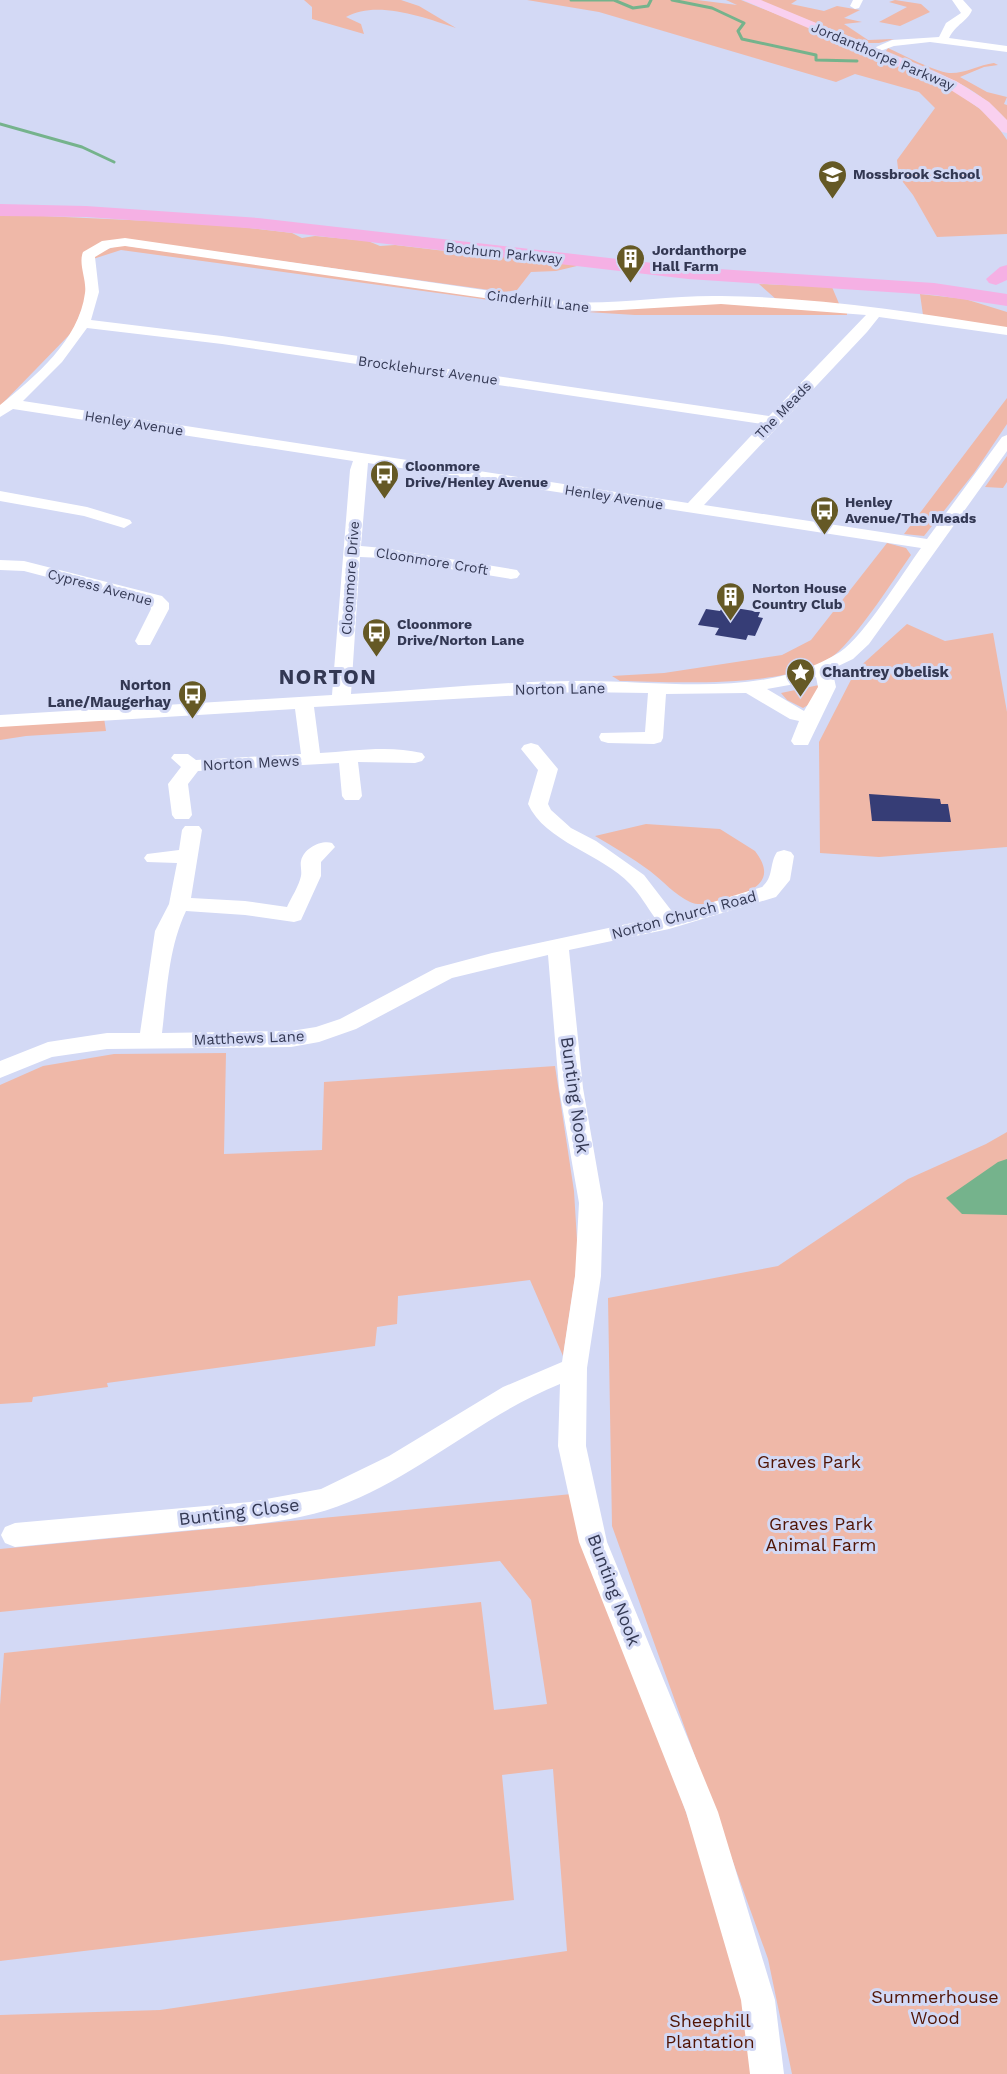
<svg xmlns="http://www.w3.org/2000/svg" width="1007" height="2074" font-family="'Work Sans',sans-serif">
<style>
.green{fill:#efb8a8}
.water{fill:#75b38c}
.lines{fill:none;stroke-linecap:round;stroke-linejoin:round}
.stream{stroke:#75b38c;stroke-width:3}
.building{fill:#363d76}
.minor{fill:#fff;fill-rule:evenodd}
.major{fill:#f9d0ef;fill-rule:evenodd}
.highway{fill:#f5b0e4;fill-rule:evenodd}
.labels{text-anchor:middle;stroke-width:6;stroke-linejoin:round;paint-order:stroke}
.far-street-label{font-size:14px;fill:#333853;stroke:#d3d9f5}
.far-poi-label{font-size:14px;font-weight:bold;fill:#333853;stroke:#d3d9f5;text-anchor:start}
.poi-label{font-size:15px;font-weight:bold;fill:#333853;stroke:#d3d9f5;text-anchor:start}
.street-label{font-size:15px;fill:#333853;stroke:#d3d9f5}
.near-street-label{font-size:18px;fill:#333853;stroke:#d3d9f5}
.near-park-label{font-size:18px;fill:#501404;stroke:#d3d9f5}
.district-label{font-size:21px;font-weight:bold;letter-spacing:1.5px;fill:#333853;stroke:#d3d9f5}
</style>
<rect width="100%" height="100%" fill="#d3d9f5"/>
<path class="green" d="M 304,0 L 401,0 L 419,6 L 456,28 C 423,17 376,0 346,17 L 361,24 L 364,34 L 312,19 L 312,7 Z
M 527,0 L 697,0 L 737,5 L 726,0 L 741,0 L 854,45 L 955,91 L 991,117 L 1007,140 L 1007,234 L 937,237 L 913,195 L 899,177 L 897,160 L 935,108 L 919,92 L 855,74 L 836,82 L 599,12 Z
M 757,0 L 797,0 L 791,4 L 824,11 L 837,6 L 860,10 L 844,18 L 862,22 L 844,24 L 868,40 L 894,39 L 879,43 L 866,43 Z
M 895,0 L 921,4 L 930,12 L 900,26 L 879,22 L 907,7 L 889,2 Z
M 888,48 C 903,55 934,71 949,73 C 964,74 979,65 994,63 L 998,65 L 984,67 L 960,77 L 987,92 L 1007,97 L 1004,104 L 1007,105 L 1007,121 C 977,84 928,69 886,51 Z
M 0,214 L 215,224 L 292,233 L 302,238 L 315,236 L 368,241 L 380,246 L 395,245 L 445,251 L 457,255 L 476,254 L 581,265 L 556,271 L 531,272 L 517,290 L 504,292 L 124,239 L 87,253 L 88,294 L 73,331 L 0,406 Z
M 120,245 L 506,299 L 504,302 L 121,250 L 93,259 L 96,253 Z
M 759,284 L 832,287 L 840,306 L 777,300 Z
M 920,294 L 965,299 L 1007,312 L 1007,329 L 923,315 Z
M 711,303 L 847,311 L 847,315 L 635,315 L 587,312 Z
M 1007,398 L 1007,424 L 974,473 L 924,536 L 904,534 Z
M 1007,456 L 1007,482 L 1003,488 L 985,487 Z
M 887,543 L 906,548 L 911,555 C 890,585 864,626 839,651 C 798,690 674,682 620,681 L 612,676 L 664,673 L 782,655 L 811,640 Z
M 907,624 L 945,641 L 993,633 L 1007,712 L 1007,847 L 879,857 L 820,853 L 819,742 L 856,670 Z
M 819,685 L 813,702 L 803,708 L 787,700 L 781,693 Z
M 104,718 L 106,731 L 26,736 L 0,740 L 0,726 Z
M 646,824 L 720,829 L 755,851 C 779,882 751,892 726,899 C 714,902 701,907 690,902 C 675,895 663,881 650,871 C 632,858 614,847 595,836 Z
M 226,1053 L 224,1154 L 322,1150 L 324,1082 L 555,1066 L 574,1191 L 578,1257 L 563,1356 L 530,1280 L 398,1296 L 397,1324 L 377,1327 L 375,1346 L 107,1383 L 108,1387 L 33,1397 L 32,1402 L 0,1404 L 0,1085 L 43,1066 L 114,1054 Z
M 1007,1132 L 1007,2074 L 792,2074 L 768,1959 L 612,1526 L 608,1298 L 778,1266 L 908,1179 L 986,1144 Z
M 572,1494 L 671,1769 L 750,1997 L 755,2074 L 0,2074 L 0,2015 L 160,2010 L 567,1951 L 553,1769 L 502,1775 L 514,1900 L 0,1961 L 0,1705 L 4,1653 L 481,1602 L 494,1710 L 547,1704 L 531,1600 L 500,1561 L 0,1612 L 0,1549 Z"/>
<path class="water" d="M 1007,1159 L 1007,1215 L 962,1214 L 946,1198 L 998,1162 Z"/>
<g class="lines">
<path class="stream" d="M 571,0 L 614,0 L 633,8 L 648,6 L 651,0
M 672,0 L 712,8 L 744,23 L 738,31 L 742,39 L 816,55 L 816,60 L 857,61
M 0,124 L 82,147 L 114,162"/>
</g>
<path class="building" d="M 723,606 L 760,612 L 758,617 L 763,618 L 755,636 L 748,635 L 746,640 L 715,635 L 719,628 L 698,625 L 706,609 L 720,611 Z
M 869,794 L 940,799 L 941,804 L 948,804 L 951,822 L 872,821 Z"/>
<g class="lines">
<path class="minor" d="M 853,0 L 863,0 L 859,8 L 855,9 L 850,6 Z
M 952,0 L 963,0 L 972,10 C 968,21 956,24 949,38 L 1007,46 L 1007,52 L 930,42 L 894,46 L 872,54 L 867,51 L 892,40 L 939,37 L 946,23 L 961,13 Z
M 125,238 L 566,302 C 618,305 669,295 721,296 C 817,297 912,312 1007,327 L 1007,335 L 879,317 L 867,332 L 704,505 L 927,539 L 1002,437 L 1007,435 L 1007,451 L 869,644 L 853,659 L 832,669 L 836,687 L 808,745 L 794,745 L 791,741 L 799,721 L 790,719 L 746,693 L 666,694 L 663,738 L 661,742 L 654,744 L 608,743 L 601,741 L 599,737 L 601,733 L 645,732 L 648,693 L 576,692 L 314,707 L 320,753 C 353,751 389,745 422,753 L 425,757 L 422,761 L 415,763 L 358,762 L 362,796 L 359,800 L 345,800 L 342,796 L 339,763 L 198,771 L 188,784 L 192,815 L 189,819 L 175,819 L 172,815 L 168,784 L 181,767 L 171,758 L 174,754 L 188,754 L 196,760 L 301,754 L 295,709 L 0,727 L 0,715 L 332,695 L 350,470 L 353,461 L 13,409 L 0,417 L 0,405 C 35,377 79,340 85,293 C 87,280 78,264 83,252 L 102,241 ZM 125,246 L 566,310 L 604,311 L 721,304 L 866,315 L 769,416 L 222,336 L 91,320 L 99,292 L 95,257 L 110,248 ZM 87,328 L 222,344 L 762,424 L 688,503 L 23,401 L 62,362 ZM 368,463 L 921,548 C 902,574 864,636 840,652 C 764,700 663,680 577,681 C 503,681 425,690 351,694 L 360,557 L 383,558 L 511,579 L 517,578 L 520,574 L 517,570 L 511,569 L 383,548 L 361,546 ZM 816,677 L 818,687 L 804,711 L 767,689 L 806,682 Z
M 0,491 L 87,507 L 130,520 L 132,523 L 124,528 L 84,516 L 0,501 Z
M 0,560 L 24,561 L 162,596 L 169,603 L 169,609 L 150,645 L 138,645 L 135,641 L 151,609 L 150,604 L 24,571 L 0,570 Z
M 531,743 L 538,745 L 558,769 L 548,804 L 551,810 L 571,828 L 596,841 L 644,875 L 674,914 L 762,887 C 774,877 769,864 777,852 L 784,850 L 791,852 L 794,856 L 790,880 L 776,897 L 669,929 L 569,950 L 583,1088 L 603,1203 L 601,1276 L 587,1368 L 586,1446 L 607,1542 L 718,1812 L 775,2000 L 784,2074 L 750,2074 L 741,2000 L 686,1812 L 579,1542 L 558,1446 L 560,1384 C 485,1414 424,1471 349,1502 C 299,1523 246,1525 192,1530 C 133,1536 74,1541 15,1547 L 5,1543 L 1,1535 L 5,1527 L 15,1523 L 250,1502 L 321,1489 L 389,1456 L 503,1387 L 562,1362 L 575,1276 L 579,1203 L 559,1088 L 548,955 L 452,978 L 356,1029 L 319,1042 L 291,1047 L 107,1049 L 52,1057 L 0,1078 L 0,1061 L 48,1042 L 107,1033 L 140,1033 L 155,931 L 169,904 L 177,863 L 147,862 L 144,858 L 147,854 L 179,850 L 182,830 L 185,826 L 199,826 L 202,830 L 191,898 L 245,901 L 287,907 C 291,898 299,886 301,876 C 302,871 300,865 301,861 C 304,848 321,840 332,843 L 335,847 L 321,862 L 321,876 L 301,920 L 294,922 L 245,915 L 186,911 C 168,949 167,992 162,1033 L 291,1031 L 316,1027 L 340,1019 L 436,968 L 492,953 L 655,918 C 647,907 640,894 630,884 C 602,854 545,842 528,804 L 538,770 L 521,749 L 524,745 Z"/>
<path class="major" d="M 743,0 L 761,0 L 956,81 L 989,102 L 1007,120 L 1007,133 L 1002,132 L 979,108 L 946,87 Z"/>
<path class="highway" d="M 0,204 L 86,206 L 258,218 L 688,267 L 934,283 L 1007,294 L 1007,306 L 934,295 L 688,279 L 258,229 L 86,217 L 0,216 Z
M 1007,265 L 1007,280 L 996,285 L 989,283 L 986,279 L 1000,267 Z"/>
</g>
<defs>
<symbol id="school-pin" viewBox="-11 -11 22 30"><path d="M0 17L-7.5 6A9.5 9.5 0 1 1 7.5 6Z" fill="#655925" stroke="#d3d9f5"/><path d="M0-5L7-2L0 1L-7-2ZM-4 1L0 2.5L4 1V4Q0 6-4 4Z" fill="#fff"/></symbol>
<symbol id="building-pin" viewBox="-11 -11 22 30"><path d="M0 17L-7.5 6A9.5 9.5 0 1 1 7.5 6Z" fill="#655925" stroke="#d3d9f5"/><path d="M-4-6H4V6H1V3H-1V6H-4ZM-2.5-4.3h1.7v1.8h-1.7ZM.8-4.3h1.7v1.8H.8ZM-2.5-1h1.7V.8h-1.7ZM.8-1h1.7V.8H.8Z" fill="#fff"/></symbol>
<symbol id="bus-pin" viewBox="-11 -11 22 30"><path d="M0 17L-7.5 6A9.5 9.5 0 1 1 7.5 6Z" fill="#655925" stroke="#d3d9f5"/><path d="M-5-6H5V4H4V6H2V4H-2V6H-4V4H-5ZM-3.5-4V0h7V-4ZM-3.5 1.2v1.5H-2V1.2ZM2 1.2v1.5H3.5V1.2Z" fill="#fff"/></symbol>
<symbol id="sight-pin" viewBox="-11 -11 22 30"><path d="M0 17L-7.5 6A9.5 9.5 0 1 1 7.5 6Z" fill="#655925" stroke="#d3d9f5"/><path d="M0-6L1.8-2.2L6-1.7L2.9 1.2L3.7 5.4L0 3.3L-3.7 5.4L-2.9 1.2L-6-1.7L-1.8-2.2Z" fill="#fff"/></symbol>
</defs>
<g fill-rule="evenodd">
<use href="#school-pin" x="816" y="158" width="33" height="45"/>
<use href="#building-pin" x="614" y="242" width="33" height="45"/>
<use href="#bus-pin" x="368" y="458" width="33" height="45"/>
<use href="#bus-pin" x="808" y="494" width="33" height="45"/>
<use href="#building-pin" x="714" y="580" width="33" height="45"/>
<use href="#bus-pin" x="360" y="616" width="33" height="45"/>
<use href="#sight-pin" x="784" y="656" width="33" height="45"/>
<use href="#bus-pin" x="176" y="678" width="33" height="45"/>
</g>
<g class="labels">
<g class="far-street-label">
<text transform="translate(883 56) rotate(23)" y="5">Jordanthorpe Parkway</text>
<text transform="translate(504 253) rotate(6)" y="5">Bochum Parkway</text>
<text transform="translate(538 301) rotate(7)" y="5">Cinderhill Lane</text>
<text transform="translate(428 370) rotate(8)" y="5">Brocklehurst Avenue</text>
<text transform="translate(783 410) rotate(-46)" y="5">The Meads</text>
<text transform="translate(134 423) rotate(9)" y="5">Henley Avenue</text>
<text transform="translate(614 497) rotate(9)" y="5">Henley Avenue</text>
<text transform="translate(432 561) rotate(9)" y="5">Cloonmore Croft</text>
<text transform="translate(350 578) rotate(-86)" y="5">Cloonmore Drive</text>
<text transform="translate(100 587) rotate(15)" y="5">Cypress Avenue</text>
</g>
<g class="far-poi-label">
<text x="853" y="179">Mossbrook School</text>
<text x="652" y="255">Jordanthorpe<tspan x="652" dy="16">Hall Farm</tspan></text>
<text x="405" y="471">Cloonmore<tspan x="405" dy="16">Drive/Henley Avenue</tspan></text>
<text x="845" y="507">Henley<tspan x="845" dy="16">Avenue/The Meads</tspan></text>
<text x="752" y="593">Norton House<tspan x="752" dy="16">Country Club</tspan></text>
<text x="397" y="629">Cloonmore<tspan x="397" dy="16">Drive/Norton Lane</tspan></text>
</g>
<g class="poi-label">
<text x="822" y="677">Chantrey Obelisk</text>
<text x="171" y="690" text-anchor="end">Norton<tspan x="171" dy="17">Lane/Maugerhay</tspan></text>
</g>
<g class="street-label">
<text transform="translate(560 689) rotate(-1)" y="5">Norton Lane</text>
<text transform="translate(251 763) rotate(-3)" y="5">Norton Mews</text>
<text transform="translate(684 915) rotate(-15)" y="5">Norton Church Road</text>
<text transform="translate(249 1038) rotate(-2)" y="5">Matthews Lane</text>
</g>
<g class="near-street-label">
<text transform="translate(575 1095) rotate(82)" y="6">Bunting Nook</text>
<text transform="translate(239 1512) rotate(-7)" y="6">Bunting Close</text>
<text transform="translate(614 1590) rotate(69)" y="6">Bunting Nook</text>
</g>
<g class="near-park-label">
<text x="809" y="1468">Graves Park</text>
<text x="821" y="1530">Graves Park<tspan x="821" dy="21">Animal Farm</tspan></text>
<text x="935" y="2003">Summerhouse<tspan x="935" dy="21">Wood</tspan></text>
<text x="710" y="2027">Sheephill<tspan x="710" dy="21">Plantation</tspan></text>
</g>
<g class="district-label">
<text x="328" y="684">NORTON</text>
</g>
</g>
</svg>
